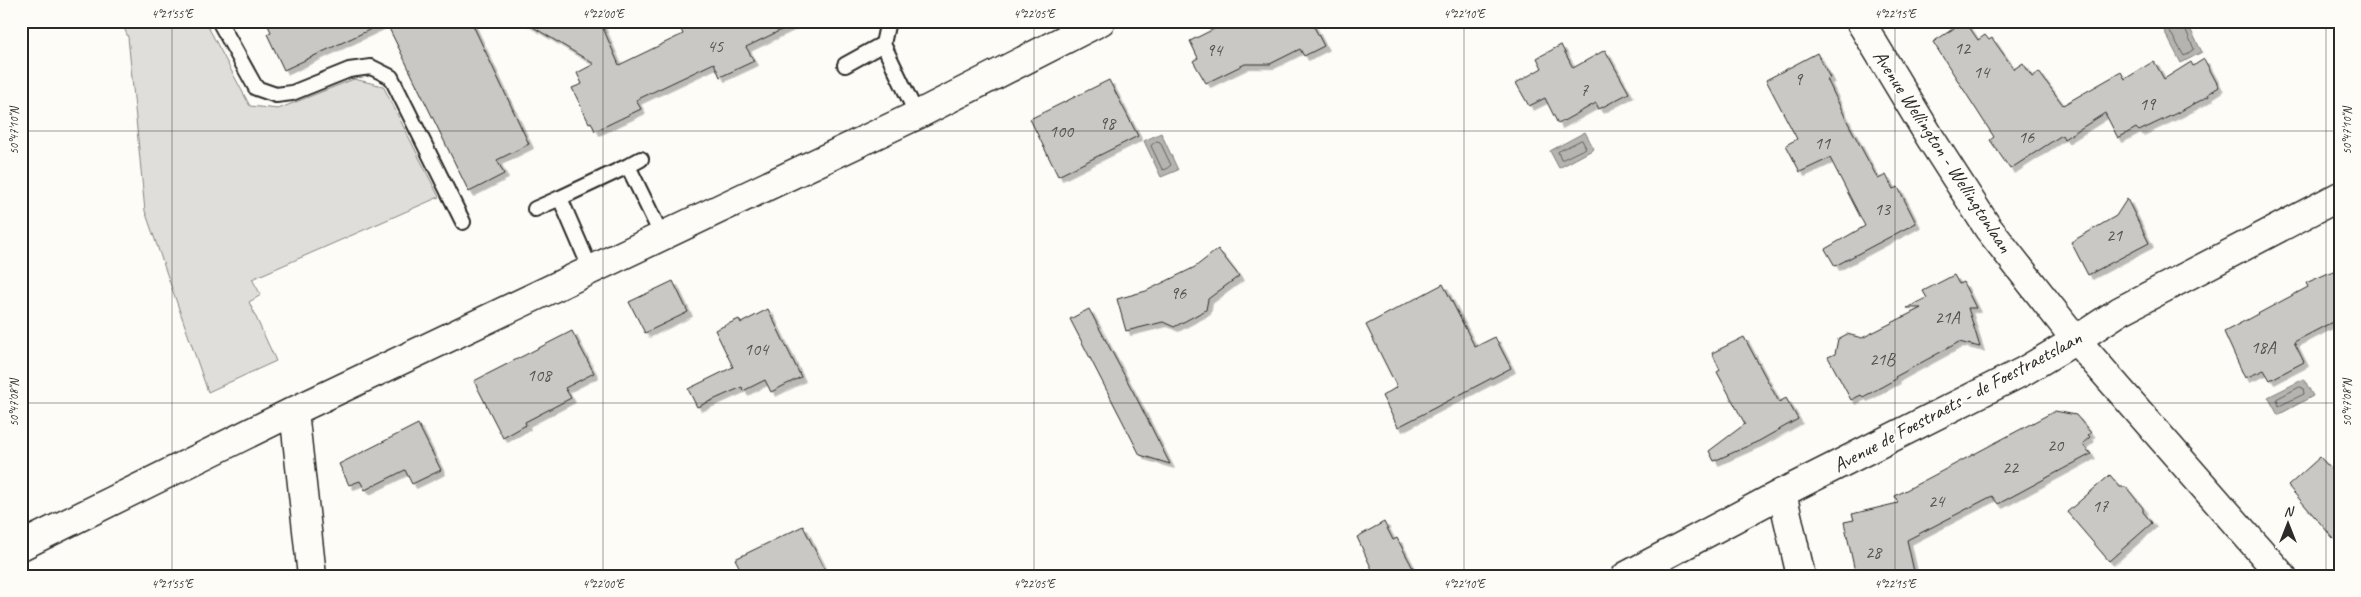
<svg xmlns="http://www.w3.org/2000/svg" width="2361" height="597" font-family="Caveat,sans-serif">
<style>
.green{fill:#dfdeda;stroke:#858482}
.water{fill:#b5b4b1;stroke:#7e7d7b}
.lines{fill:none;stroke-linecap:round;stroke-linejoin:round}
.shore{stroke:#626261;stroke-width:1}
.building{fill:#c9c8c4;stroke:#2b2b2b;filter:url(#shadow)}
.service-casing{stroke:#2b2b2b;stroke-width:18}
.minor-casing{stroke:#2b2b2b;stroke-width:31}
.service{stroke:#fdfcf7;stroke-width:14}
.minor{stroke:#fdfcf7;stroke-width:28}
.ticks{fill:none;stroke:#2b2b2b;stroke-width:1;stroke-opacity:0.45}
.labels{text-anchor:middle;stroke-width:4.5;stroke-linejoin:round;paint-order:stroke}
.number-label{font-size:18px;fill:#525251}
.street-label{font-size:20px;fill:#2b2b2b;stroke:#fdfcf7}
.neatline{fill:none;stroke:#2b2b2b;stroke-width:2}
.ticks-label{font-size:12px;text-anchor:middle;fill:#2b2b2b}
</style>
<defs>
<filter id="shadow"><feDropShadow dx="4.5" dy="4.5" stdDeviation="0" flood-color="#0004"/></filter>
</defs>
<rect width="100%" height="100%" fill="#fdfcf7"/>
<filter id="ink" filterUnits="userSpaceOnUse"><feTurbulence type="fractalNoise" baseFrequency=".02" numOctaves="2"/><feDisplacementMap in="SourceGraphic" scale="10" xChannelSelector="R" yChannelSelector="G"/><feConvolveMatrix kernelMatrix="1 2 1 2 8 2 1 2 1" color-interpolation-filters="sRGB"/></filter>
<g filter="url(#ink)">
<path class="green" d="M 121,21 L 205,21 L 250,106 L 278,109 L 354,79 L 383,86 L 439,197 L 252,279 L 261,295 L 249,302 L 276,361 L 208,392 L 145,211 L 128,37 Z"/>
<path class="water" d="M 2159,21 L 2186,21 L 2202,52 L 2181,63 Z
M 1585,132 L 1594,149 L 1559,168 L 1550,151 Z
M 1161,133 L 1178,170 L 1161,177 L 1144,141 Z
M 2304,379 L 2313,396 L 2278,415 L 2268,397 Z"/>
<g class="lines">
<path class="shore" d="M 2164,21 L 2184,56 L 2194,49 L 2182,21
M 1582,140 L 1586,148 L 1561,160 L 1558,152 Z
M 1157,141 L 1160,142 L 1171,165 L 1165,170 L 1162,169 L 1151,146 Z
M 2300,387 L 2303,388 L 2304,394 L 2279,406 L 2277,399 Z"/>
</g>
<path class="building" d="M 266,21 L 471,21 L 529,144 L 497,160 L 504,174 L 469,192 L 386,22 L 284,70 L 267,34 L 271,32 Z
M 523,21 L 600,21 L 619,65 L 683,34 L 677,21 L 800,21 L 746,47 L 754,61 L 720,77 L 714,63 L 636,100 L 641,109 L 595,131 L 591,122 L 589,123 L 572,88 L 582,84 L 577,73 L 594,64 Z
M 1230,21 L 1311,21 L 1324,46 L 1304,56 L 1300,49 L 1270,64 L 1245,64 L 1206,83 L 1193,61 L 1198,58 L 1190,41 Z
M 1965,21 L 1978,40 L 1985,35 L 1989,40 L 1992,38 L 2014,69 L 2023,63 L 2032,77 L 2039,72 L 2063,105 L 2121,72 L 2125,79 L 2154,61 L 2164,79 L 2191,62 L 2193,66 L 2204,59 L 2219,87 L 2208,94 L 2209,96 L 2179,112 L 2139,131 L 2136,128 L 2118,138 L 2105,113 L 2064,139 L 2062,135 L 2010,169 L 1990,140 L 1994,137 L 1933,42 Z
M 1561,45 L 1573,68 L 1605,50 L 1629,93 L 1599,109 L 1596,103 L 1558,124 L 1545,98 L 1529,106 L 1516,83 L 1542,68 L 1537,58 Z
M 1817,53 L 1830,78 L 1827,79 L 1848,123 L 1878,179 L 1886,175 L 1893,189 L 1898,187 L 1916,223 L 1835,266 L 1825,249 L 1865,226 L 1830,158 L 1800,172 L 1786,145 L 1797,139 L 1766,80 Z
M 1109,80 L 1138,136 L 1058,176 L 1030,119 Z
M 2127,199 L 2149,243 L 2088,275 L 2071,242 L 2116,216 Z
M 1218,249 L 1239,276 L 1208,299 L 1206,310 L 1174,327 L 1163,322 L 1126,331 L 1117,299 L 1146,291 L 1195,267 Z
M 2340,268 L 2340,318 L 2294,342 L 2304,362 L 2270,380 L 2264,370 L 2245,378 L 2224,332 L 2308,287 L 2306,283 Z
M 1954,275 L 1959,284 L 1963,282 L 1976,308 L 1968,308 L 1980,347 L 1959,342 L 1895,377 L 1896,379 L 1863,397 L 1861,395 L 1851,400 L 1828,357 L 1835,354 L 1838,339 L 1847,334 L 1862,338 L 1921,308 L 1907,308 L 1927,298 L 1923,291 Z
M 673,281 L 688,312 L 645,333 L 629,302 Z
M 1443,284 L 1475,347 L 1495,337 L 1511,368 L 1398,427 L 1382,396 L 1397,387 L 1366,325 Z
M 768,309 L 801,377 L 771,392 L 765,380 L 743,391 L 742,387 L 697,407 L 688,389 L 733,367 L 715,330 L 739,319 L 741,323 Z
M 1089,309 L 1137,399 L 1170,464 L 1140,455 L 1070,319 Z
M 572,331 L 594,373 L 565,388 L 571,398 L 525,422 L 526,425 L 503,438 L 474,381 Z
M 1744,337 L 1779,402 L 1786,398 L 1798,419 L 1759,441 L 1714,461 L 1709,451 L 1745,424 L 1717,372 L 1720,370 L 1712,353 Z
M 2055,411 L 2076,415 L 2091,433 L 2088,435 L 2090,437 L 2082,444 L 2091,454 L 1998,504 L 1992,496 L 1907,540 L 1915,576 L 1856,576 L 1844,522 L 1854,520 L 1852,514 L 1898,503 L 1895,496 Z
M 418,424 L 441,470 L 412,484 L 405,470 L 365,490 L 360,481 L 349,485 L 339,464 Z
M 2320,457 L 2340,479 L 2340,546 L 2288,486 Z
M 2110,475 L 2120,487 L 2126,487 L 2143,508 L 2143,512 L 2152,523 L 2109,561 L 2067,512 Z
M 1384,522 L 1393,540 L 1397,538 L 1417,576 L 1375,576 L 1357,537 Z
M 803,526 L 828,576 L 744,576 L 735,559 Z"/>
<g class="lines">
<defs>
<path id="service" d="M 219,21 L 256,88 L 276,95 L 292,93 L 349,70 L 371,67 L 391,77 L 463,222
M 888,21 L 883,44 L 917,115
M 845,65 L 883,44
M 628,166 L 641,159
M 535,209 L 560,198
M 591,270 L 560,198 L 628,166 L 662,236"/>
<path id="minor" d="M 1860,21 L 1931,139 L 1988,228 L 2076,340 L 2282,576
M 294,411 L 312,576
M 1782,493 L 1801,576
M 21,546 L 294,411 L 917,115 L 1101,21
M 1626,576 L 1782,493 L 2024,371 L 2076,340 L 2120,311 L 2340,196"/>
</defs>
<use href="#service" class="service-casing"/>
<use href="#minor" class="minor-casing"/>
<use href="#service" class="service"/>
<use href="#minor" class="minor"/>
</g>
</g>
<path class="ticks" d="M 172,21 L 172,576M 603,21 L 603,576M 1034,21 L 1034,576M 1464,21 L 1464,576M 1895,21 L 1895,576M 2326,21 L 2326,576M 21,131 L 2340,131M 21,403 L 2340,403"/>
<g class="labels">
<g class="number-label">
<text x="715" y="52">45</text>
<text x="1962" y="54">12</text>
<text x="1214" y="56">94</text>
<text x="1981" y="78">14</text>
<text x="1798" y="85">9</text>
<text x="1584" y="96">7</text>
<text x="2147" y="110">19</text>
<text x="1107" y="129">98</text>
<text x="1061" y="137">100</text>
<text x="2026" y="143">16</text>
<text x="1822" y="149">11</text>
<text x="1882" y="215">13</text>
<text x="2114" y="241">21</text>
<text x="1178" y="299">96</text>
<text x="1947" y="323">21A</text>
<text x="2263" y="353">18A</text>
<text x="756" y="355">104</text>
<text x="1882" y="365">21B</text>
<text x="539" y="381">108</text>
<text x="2055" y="451">20</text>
<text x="2010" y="473">22</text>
<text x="1936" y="507">24</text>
<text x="2100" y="512">17</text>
<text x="1873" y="558">28</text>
</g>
<g class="street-label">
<text transform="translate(1943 151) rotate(57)" y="7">Avenue Wellington - Wellingtonlaan</text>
<text transform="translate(1957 401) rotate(-28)" y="7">Avenue de Foestraets - de Foestraetslaan</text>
</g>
</g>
<rect width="2361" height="597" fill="none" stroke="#fdfcf7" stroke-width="55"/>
<g transform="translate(2288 524)" stroke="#fdfcf7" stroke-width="4" paint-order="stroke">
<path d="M0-4L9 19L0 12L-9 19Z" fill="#2b2b2b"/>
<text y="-8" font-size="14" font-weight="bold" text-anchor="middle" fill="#2b2b2b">N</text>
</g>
<rect x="28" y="28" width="2306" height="542" class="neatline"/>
<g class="ticks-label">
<text x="172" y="18">4°21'55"E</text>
<text x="603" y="18">4°22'00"E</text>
<text x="1034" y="18">4°22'05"E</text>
<text x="1464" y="18">4°22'10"E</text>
<text x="1895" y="18">4°22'15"E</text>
<text transform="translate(14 131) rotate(-90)" y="4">50°47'10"N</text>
<text transform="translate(2347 131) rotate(-90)" y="4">50°47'10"N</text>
<text transform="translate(14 403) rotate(-90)" y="4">50°47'08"N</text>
<text transform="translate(2347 403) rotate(-90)" y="4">50°47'08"N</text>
<text x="172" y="588">4°21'55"E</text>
<text x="603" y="588">4°22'00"E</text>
<text x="1034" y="588">4°22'05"E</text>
<text x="1464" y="588">4°22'10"E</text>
<text x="1895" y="588">4°22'15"E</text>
</g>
</svg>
